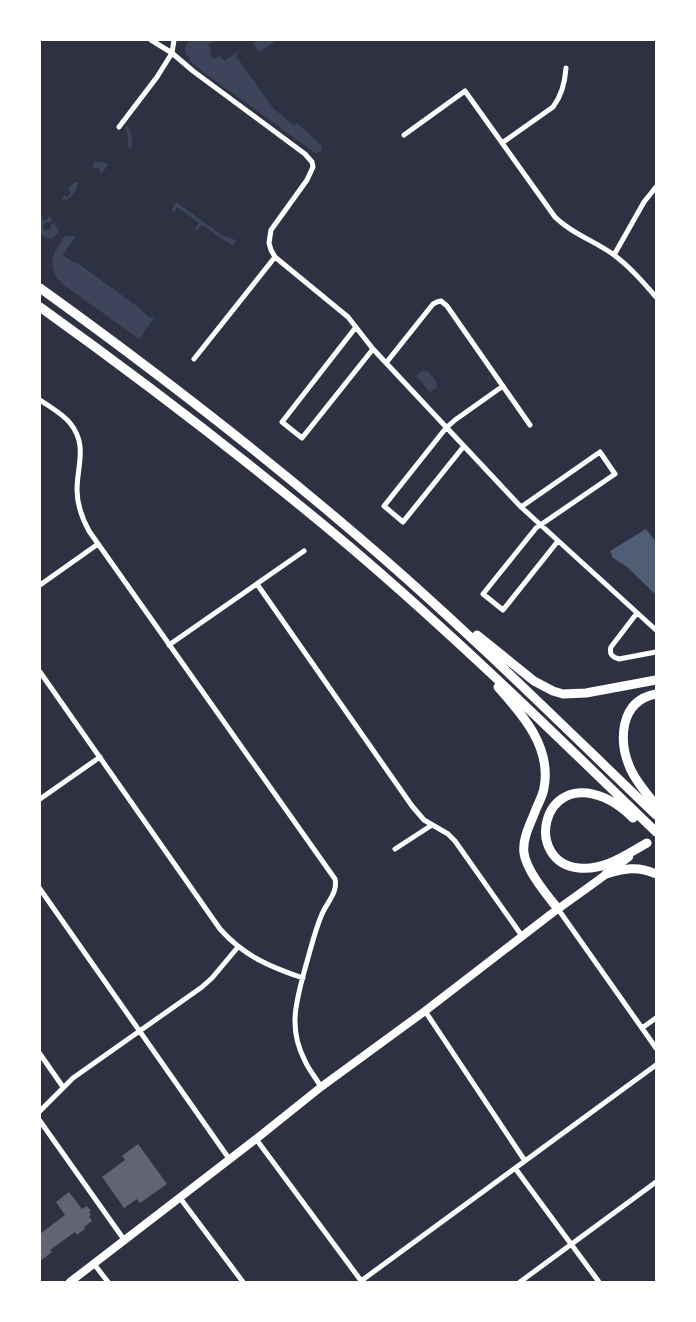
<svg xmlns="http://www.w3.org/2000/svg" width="696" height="1322" font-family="Inter,sans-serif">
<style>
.green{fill:#3c4559}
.water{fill:#4f5d75}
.building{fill:#626471}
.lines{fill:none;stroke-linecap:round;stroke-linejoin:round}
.minor{stroke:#fff;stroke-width:5}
.secondary{stroke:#fff;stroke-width:8}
.trunk{stroke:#fff;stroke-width:9}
</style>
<rect width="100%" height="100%" fill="#2d3142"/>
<path class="green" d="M 189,40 L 215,40 L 208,45 L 211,50 L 210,53 L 214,59 L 220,56 L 224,61 L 239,51 L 236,56 L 273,108 L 294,126 L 297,123 L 321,145 L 322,148 L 321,152 L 317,153 L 314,152 L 206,74 L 189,60 L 190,58 L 186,54 L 185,48 Z
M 258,40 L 277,40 L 259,52 L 253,43 Z
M 127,125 L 132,137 L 131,149 C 126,145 129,143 128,137 C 128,134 126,131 125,128 Z
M 97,161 L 99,163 L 102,161 L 108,165 L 102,173 L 101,173 L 98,167 L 95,169 L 93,167 L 94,162 Z
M 78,182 L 76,190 L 75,191 C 72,196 69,202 62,199 L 64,195 L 67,197 L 71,193 L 68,189 L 73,183 Z
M 176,202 L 223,236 L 236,240 L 233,246 L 202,225 L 197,230 L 195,228 L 199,223 L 177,207 L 174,212 L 172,211 L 172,209 Z
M 40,214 L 44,221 L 50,216 L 52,221 L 50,223 L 48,222 L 44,223 L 43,225 L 44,230 L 48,230 L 50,229 L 51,225 L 54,223 L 55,224 L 59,232 L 52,239 L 47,238 L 40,234 Z
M 65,236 L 74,236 L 75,237 L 63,255 L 74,263 L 76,262 L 130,301 L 130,302 L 133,304 L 134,303 L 149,317 L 154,318 L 139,339 L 64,285 C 45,267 52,254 65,236 Z
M 422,371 L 428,371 L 436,381 L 437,387 L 430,392 L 416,376 Z"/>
<path class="water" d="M 646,529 L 656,542 L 656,595 L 626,566 L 613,558 L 610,551 Z"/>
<path class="building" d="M 138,1144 L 167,1184 L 140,1203 L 137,1199 L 124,1208 L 102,1177 L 125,1160 L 122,1156 Z
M 69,1192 L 82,1209 L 87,1206 L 91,1211 L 89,1212 L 91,1215 L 89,1216 L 92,1221 L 84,1227 L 85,1229 L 77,1235 L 75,1232 L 50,1250 L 52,1252 L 40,1261 L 40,1234 L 65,1215 L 56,1202 Z"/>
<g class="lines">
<path class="minor" d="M 151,40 L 172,53 L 174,40
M 119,127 L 157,77 L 172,53 L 193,71 L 305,154 L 312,162 L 313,167 L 307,180 L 271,230 L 269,243 L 271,250 L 275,257 L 348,317 L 373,349 L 521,507 L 656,630
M 404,135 L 465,91 L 555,217 C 572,234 595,241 614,255 C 630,267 643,282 656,297
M 502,143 L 553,107 C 562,95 565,83 566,68
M 614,255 L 644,202 L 656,187
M 356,327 L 282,422 L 302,438 L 373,349
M 194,359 L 275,257
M 386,363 L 433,304 L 437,302 L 441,301 L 447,306 L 530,425
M 40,400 C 50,407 63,414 70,423 C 88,445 77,466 77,490 C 77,505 82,518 89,531 L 335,879 C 338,893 327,902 322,914 C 315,930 311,948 306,965 C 297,999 287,1027 305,1061 C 309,1070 316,1078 321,1087
M 464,446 L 403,522 L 384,506 L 446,428 L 455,420 L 503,386
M 521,507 L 600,452 L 615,474 L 536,528 L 483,594 L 503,610 L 558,541
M 257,584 L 412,806 L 424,820 L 448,834 L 455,841 L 522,936
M 40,585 L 98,544
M 637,613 L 611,647 C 609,654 612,657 619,659 L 656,652
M 169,645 L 304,551
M 40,672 L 220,929 C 244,956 270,967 303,978
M 40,799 L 100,757
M 395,849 L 432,825
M 40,889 L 230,1160
M 558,909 L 656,1048
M 425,1011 L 525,1161
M 642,1028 L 656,1018
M 40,1054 L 63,1087
M 40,1111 L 73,1078 L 202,987 L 212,978 L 238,947
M 40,1121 L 125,1241
M 256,1139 L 362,1282
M 515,1168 L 599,1282
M 180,1198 L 243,1282
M 94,1264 L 108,1282
M 361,1281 L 656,1065
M 520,1282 L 656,1182"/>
<path class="secondary" d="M 70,1282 L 256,1139 L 321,1087 L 425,1011 L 551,914 L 597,881 L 629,857"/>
<path class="trunk" d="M 40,288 C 158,373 273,462 383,558 C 477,640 566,729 656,815
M 40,307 C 146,383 249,462 349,546 C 456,637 556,735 656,832
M 477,635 L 534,681 L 553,691 L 563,694 L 586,693 L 656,680
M 498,687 C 522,714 552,747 544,788 C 543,795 539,802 536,809 C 531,823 522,838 524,853 C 526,870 547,895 558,909
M 656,694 C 619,701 618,742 631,770 C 637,783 647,794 656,805
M 633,818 C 625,810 616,803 605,798 C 540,770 524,863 579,868 C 604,871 627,854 647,843
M 606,874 C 624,868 639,866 656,874"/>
</g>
<rect width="696" height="1322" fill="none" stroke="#ffffff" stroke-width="82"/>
</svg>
